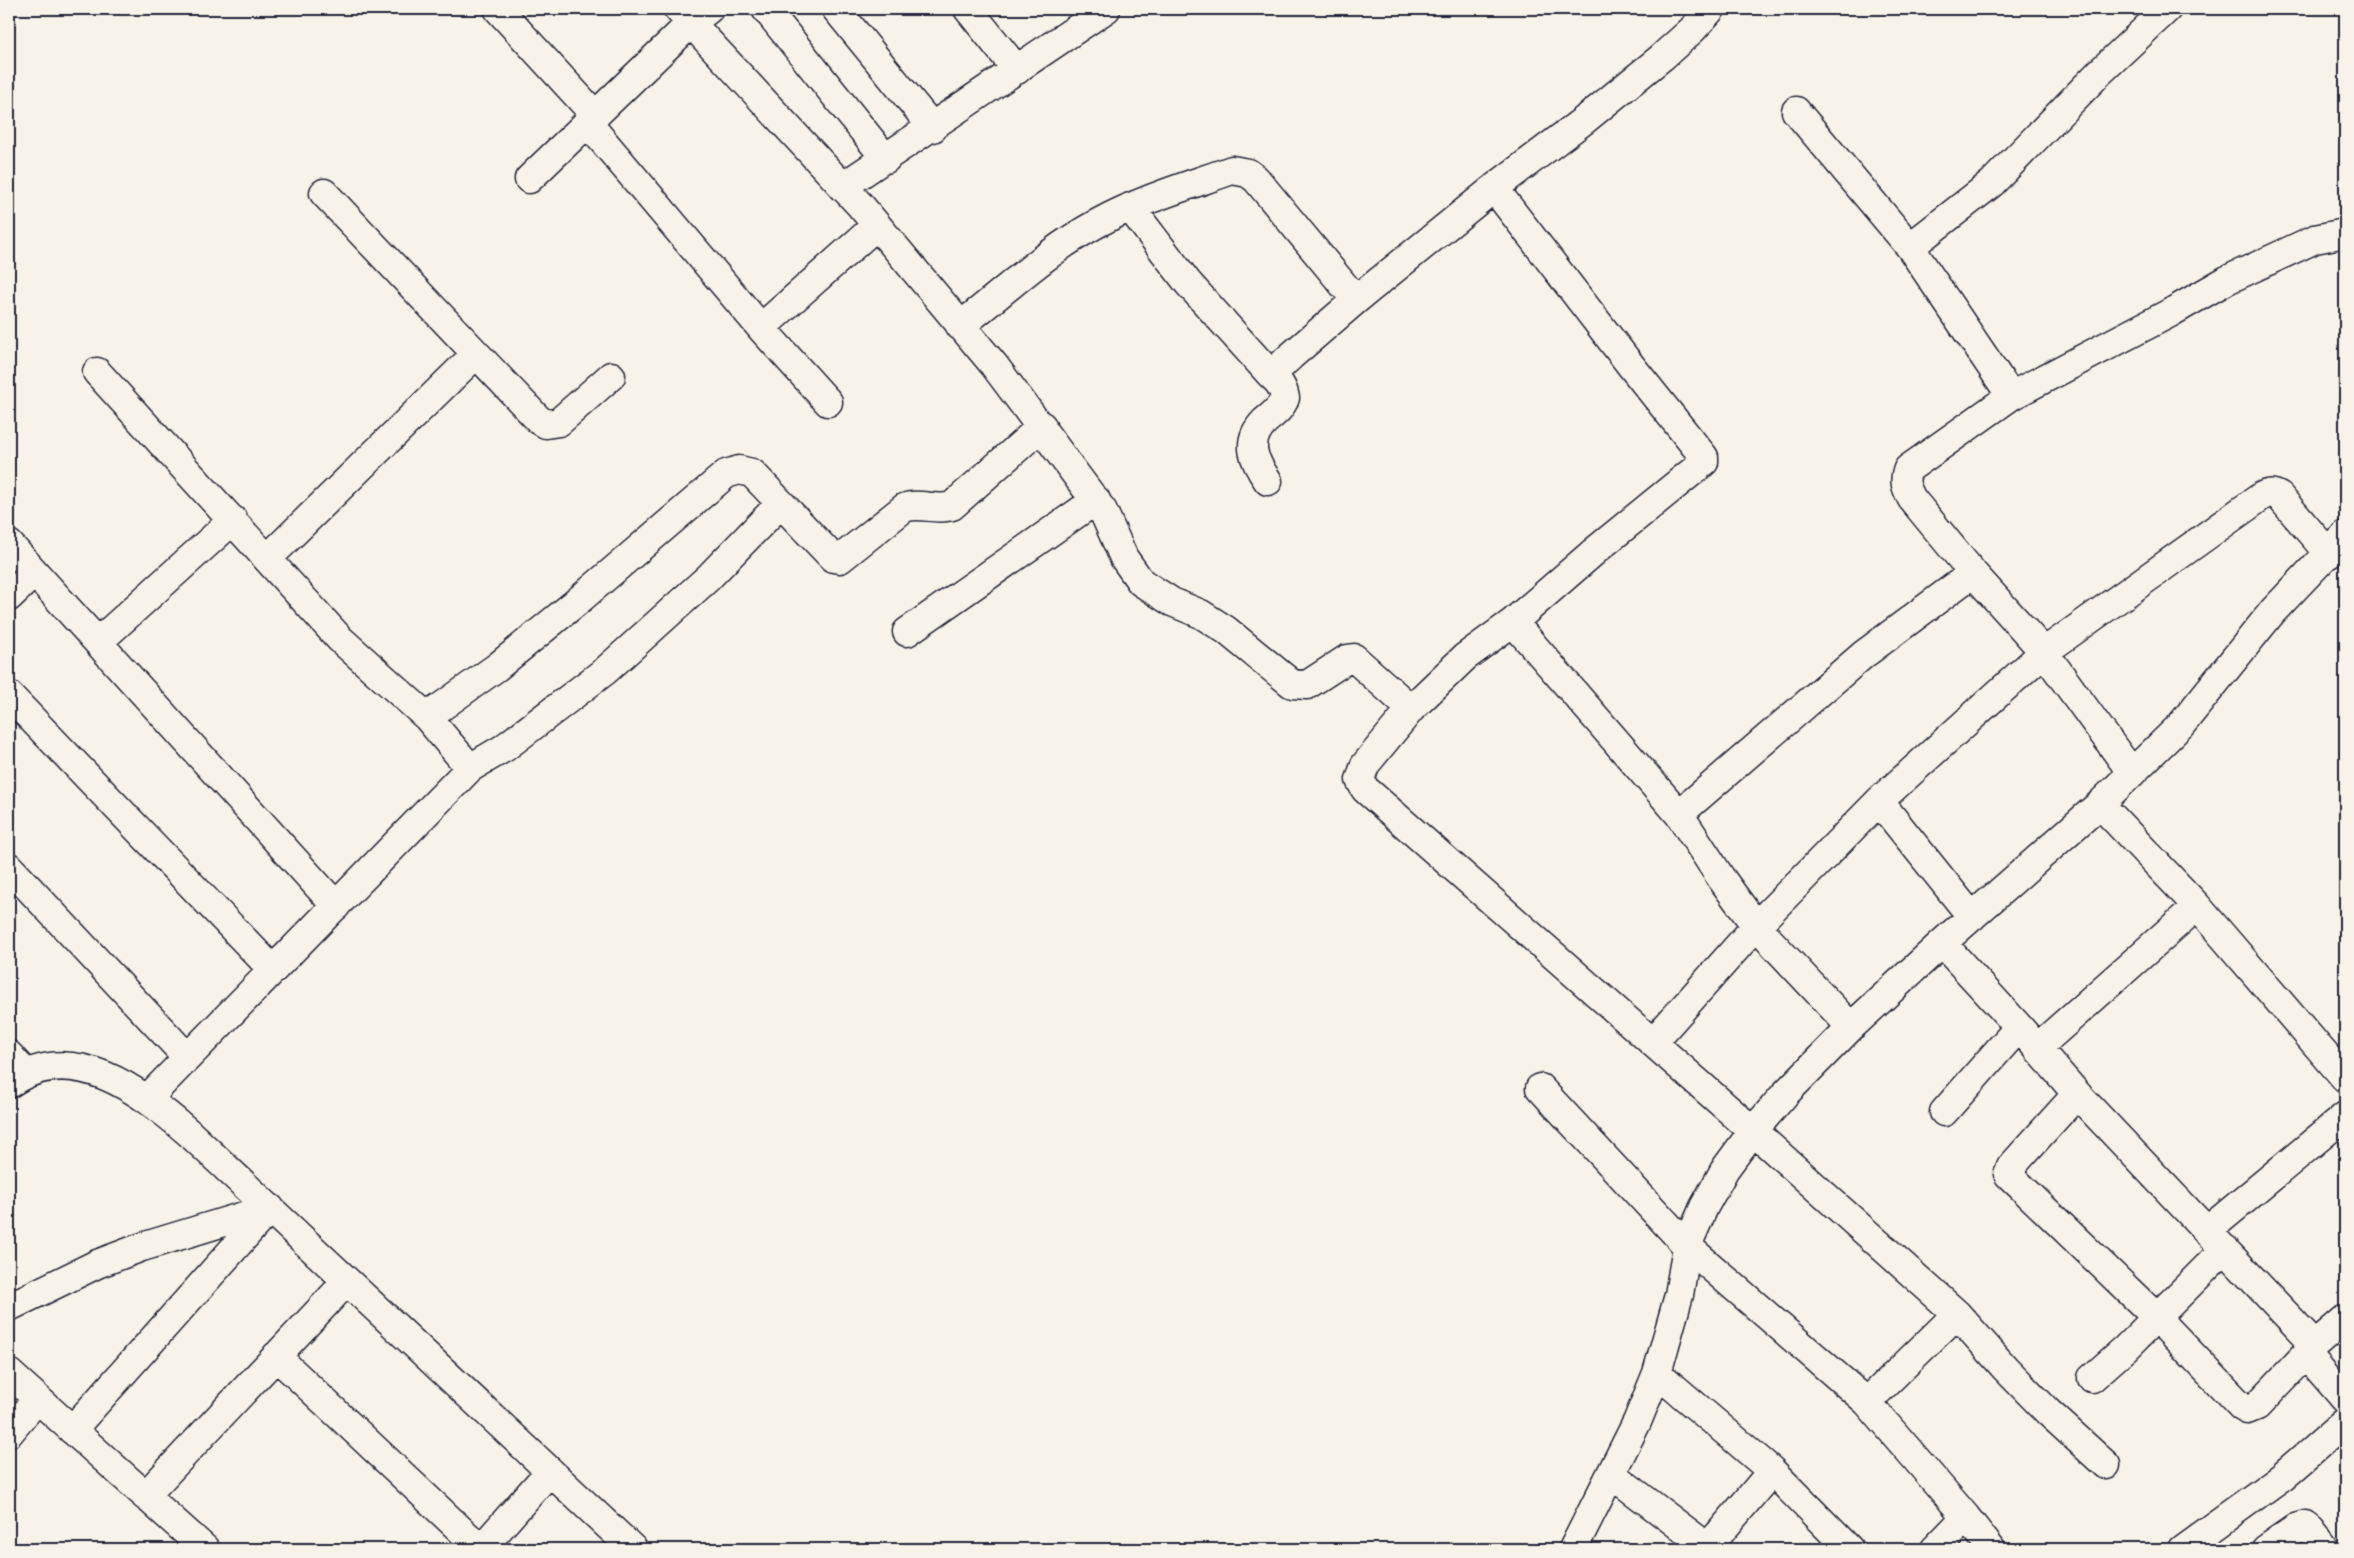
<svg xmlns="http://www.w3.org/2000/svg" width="2354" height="1558" font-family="'Comic Neue',sans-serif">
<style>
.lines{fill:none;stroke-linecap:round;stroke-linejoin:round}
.minor-casing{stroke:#22223b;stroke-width:31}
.minor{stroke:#f7f3e8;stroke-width:28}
</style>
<rect width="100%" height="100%" fill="#f7f3e8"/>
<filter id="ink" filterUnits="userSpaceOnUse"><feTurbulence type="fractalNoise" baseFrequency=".02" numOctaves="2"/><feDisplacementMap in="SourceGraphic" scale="10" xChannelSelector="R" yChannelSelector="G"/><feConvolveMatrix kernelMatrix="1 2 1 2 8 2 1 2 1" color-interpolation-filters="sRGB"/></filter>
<g filter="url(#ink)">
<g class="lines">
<defs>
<path id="minor" d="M 498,9 L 595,115
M 678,9 L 860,205 L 994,365 L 1103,511 L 1124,558 L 1141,582 L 1172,602 L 1201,614 L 1226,630 L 1292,684 L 1307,685 L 1347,659 L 1354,658 L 1411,709
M 766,9 L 886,159
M 836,9 L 933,128
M 968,9 L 1017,70
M 1796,111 L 1910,247 L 2011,396
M 587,122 L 761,328 L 828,402
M 529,179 L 691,23 L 709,9
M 842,187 L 1106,9
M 1494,188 L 1632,367 L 1704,457 L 1704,462 L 1596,550 L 1513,622 L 1465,657 L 1411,709 L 1365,765 L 1360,780 L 1365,789 L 1753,1131 L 1957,1314 L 2005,1368 L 2048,1412 L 2106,1465
M 324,193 L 539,420 L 546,424 L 559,422 L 611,376
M 1130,207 L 1188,283 L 1271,375
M 1910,247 L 1992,183 L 2100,72 L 2167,9
M 960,326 C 1005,291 1048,250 1098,223 C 1140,200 1187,186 1232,170 L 1248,173 L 1256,179 L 1356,300
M 761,328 L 877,225
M 97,372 L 340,639 L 427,717 L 470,768
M 1268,481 C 1254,461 1244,442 1265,421 C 1273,414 1281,409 1285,398 C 1283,387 1279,382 1271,375 L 1291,356 L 1356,300 L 1494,188 L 1587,118 L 1662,57 L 1692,30 L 1711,9
M 9,544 L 336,906
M 268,558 L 476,354
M 9,597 L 34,573
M 1513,622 L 1679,814 L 1721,878 L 1756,926 L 1851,1027
M 907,632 L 1096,500
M 98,642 L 233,520
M 9,695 L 273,970
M 427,717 L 497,667 L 579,600 L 726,474 L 739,470 L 752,473 L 833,558 L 840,559 L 904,508 C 919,502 936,511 952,506 L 1042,426
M 2132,773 L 2044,652 L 1973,573 L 1912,499 C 1906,488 1903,481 1908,469 L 2011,396 L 2170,313 L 2227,280 L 2315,239 L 2345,233
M 1879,801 L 1972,917
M 2100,804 L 2197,906 L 2345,1078
M 1679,814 L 1863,655 L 1973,573
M 9,867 L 187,1057
M 1942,943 L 2019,1027 L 2077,1094 L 2315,1345
M 1653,1042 L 1756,926 L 1879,801 L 2044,652 L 2262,496 C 2269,493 2273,492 2280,497 L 2329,554
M 2037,1048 L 2197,906
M 9,1055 L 26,1074
M 9,1084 C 72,1038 140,1091 188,1132 L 633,1549
M 1540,1088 L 1687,1246 L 1867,1402 L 1966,1517 L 1991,1549
M 2077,1094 L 2011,1167 L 2008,1174 L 2157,1318 L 2242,1407 L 2247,1410 L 2257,1406 L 2315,1345 L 2345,1319
M 148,1098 L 470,768 L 504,748 L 605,671 L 708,578 L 780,504
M 1944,1112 L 2019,1027
M 2207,1231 L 2345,1116
M 9,1307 L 97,1264 L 142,1247 L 270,1208
M 2306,1354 L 2345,1399
M 276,1356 L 481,1549
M 9,1373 L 205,1549
M 1657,1373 L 1772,1471 L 1849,1549
M 2092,1378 L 2126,1348 L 2225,1249
M 1867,1402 L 1957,1314
M 72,1430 L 270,1208
M 9,1433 L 37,1399
M 1611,1474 L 1710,1549
M 145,1496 L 347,1281
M 1708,1547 L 1772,1471
M 481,1549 L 550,1471
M 1573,1549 L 1637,1422 L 1657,1373 L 1679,1295 L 1687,1246 L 1704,1207 L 1725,1169 L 1753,1131 L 1786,1093 L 1851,1027 L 1942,943 L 2100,804 L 2181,725 L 2273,611 L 2345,535
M 1935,1549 L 1966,1517
M 2182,1549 L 2283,1476 L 2345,1422
M 2266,1549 L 2295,1529 L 2306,1526 L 2311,1530 L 2325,1549"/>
</defs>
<use href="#minor" class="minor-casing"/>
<use href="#minor" class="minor"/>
</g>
</g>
<rect width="2354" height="1558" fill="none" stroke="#f7f3e8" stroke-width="30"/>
<rect x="15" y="15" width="2324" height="1528" fill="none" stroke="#22223b" stroke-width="2" filter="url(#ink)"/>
</svg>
